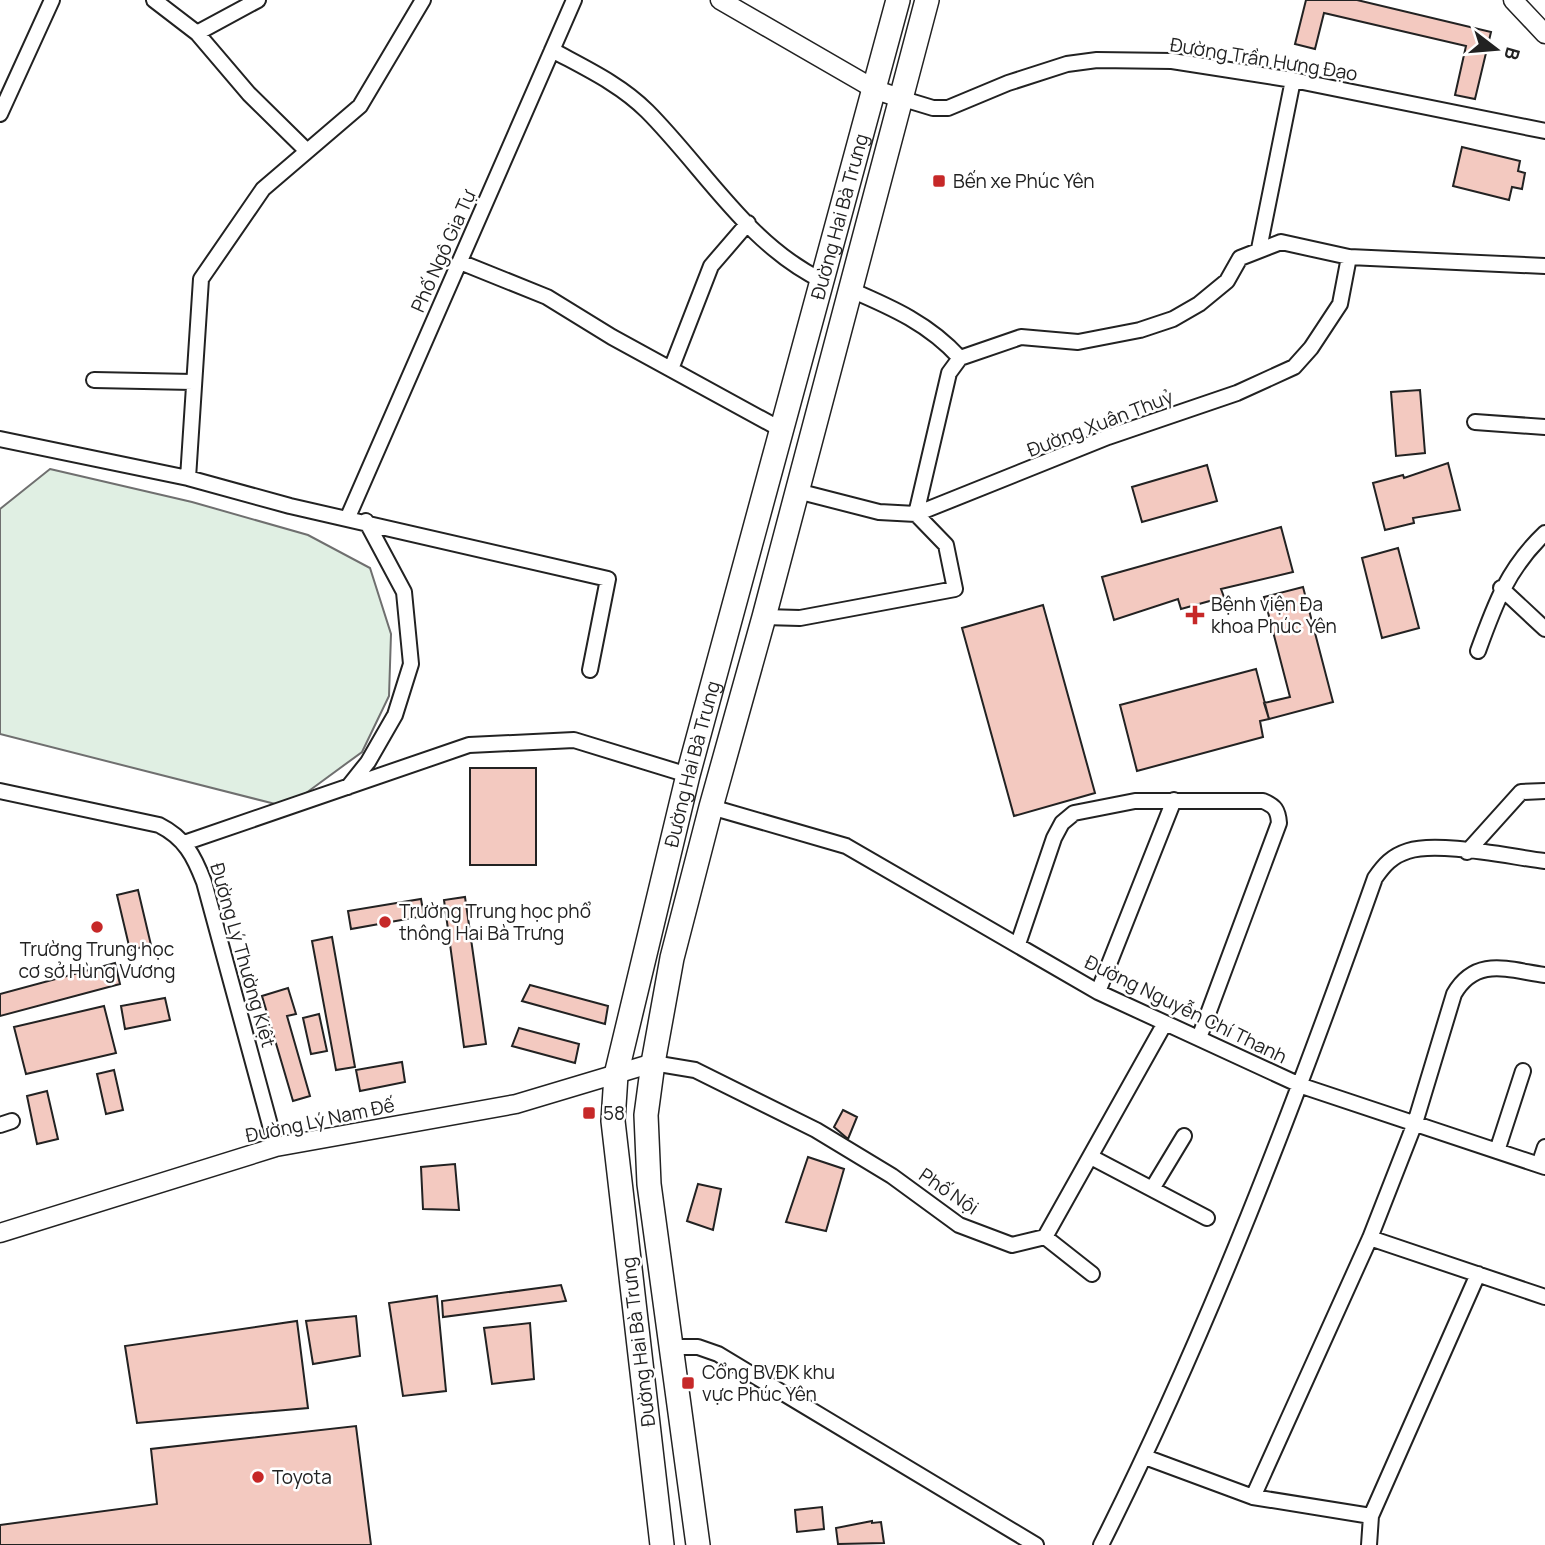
<svg xmlns="http://www.w3.org/2000/svg" width="1545" height="1545" font-family="Manrope,sans-serif">
<style>
.green{fill:#e0efe3;stroke:#6f6f6f;stroke-width:2}
.building{fill:#f3c9c0;stroke:#222;stroke-width:2}
.lines{fill:none;stroke-linecap:round;stroke-linejoin:round}
.minor-casing{stroke:#222;stroke-width:18}
.tertiary-casing{stroke:#222;stroke-width:21}
.trunk-casing{stroke:#222;stroke-width:26}
.minor{stroke:#fff;stroke-width:14}
.tertiary{stroke:#fff;stroke-width:18}
.trunk{stroke:#fff;stroke-width:23}
.poi-dot{fill:#c62828;stroke:#fff;stroke-width:2.5}
.labels{text-anchor:middle;stroke-width:5;stroke-linejoin:round;paint-order:stroke}
.street-label{font-size:19px;fill:#222;stroke:#fff}
.poi-label{font-size:19px;fill:#222;stroke:#fff;text-anchor:start}
</style>
<rect width="100%" height="100%" fill="#fff"/>
<path class="green" d="M 50,469 L 192,502 L 308,535 L 370,568 L 391,634 L 389,696 L 362,752 L 287,807 L 0,734 L 0,509 Z"/>
<path class="building" d="M 1306,0 L 1357,0 L 1491,32 L 1475,99 L 1455,95 L 1466,46 L 1324,13 L 1315,49 L 1295,44 Z
M 1462,147 L 1520,161 L 1518,171 L 1525,173 L 1522,189 L 1512,187 L 1509,200 L 1453,186 Z
M 1420,390 L 1425,453 L 1396,456 L 1391,392 Z
M 1448,463 L 1460,510 L 1413,518 L 1414,523 L 1385,530 L 1373,483 L 1403,475 L 1404,478 Z
M 1207,465 L 1217,501 L 1142,522 L 1132,487 Z
M 1281,527 L 1293,572 L 1221,589 L 1224,597 L 1181,609 L 1178,599 L 1114,620 L 1102,577 Z
M 1398,548 L 1419,628 L 1382,638 L 1362,558 Z
M 1303,587 L 1333,702 L 1269,719 L 1264,703 L 1290,697 L 1264,597 Z
M 1043,605 L 1095,793 L 1014,816 L 962,628 Z
M 1256,669 L 1269,719 L 1260,721 L 1263,737 L 1137,771 L 1120,705 Z
M 470,768 L 536,768 L 536,865 L 470,865 Z
M 138,890 L 151,945 L 130,950 L 117,895 Z
M 465,897 L 486,1044 L 464,1047 L 444,900 Z
M 421,899 L 424,916 L 351,929 L 348,911 Z
M 332,937 L 355,1067 L 336,1070 L 312,941 Z
M 115,963 L 120,984 L 0,1016 L 0,994 Z
M 530,985 L 608,1006 L 605,1024 L 522,1001 Z
M 288,988 L 296,1014 L 287,1016 L 310,1096 L 293,1101 L 262,996 Z
M 165,998 L 170,1020 L 125,1029 L 121,1006 Z
M 104,1006 L 116,1053 L 26,1074 L 14,1027 Z
M 319,1014 L 327,1051 L 311,1054 L 303,1018 Z
M 519,1028 L 579,1044 L 575,1063 L 512,1046 Z
M 402,1062 L 405,1082 L 360,1091 L 356,1070 Z
M 114,1070 L 123,1110 L 106,1114 L 97,1074 Z
M 47,1091 L 58,1139 L 37,1144 L 27,1096 Z
M 843,1110 L 857,1117 L 848,1139 L 834,1127 Z
M 808,1157 L 844,1169 L 826,1231 L 786,1222 Z
M 455,1164 L 459,1210 L 423,1209 L 421,1167 Z
M 698,1184 L 721,1189 L 713,1230 L 687,1221 Z
M 561,1285 L 566,1301 L 443,1317 L 442,1301 Z
M 437,1296 L 446,1391 L 403,1396 L 389,1303 Z
M 356,1316 L 360,1356 L 313,1364 L 306,1321 Z
M 297,1321 L 308,1408 L 137,1423 L 125,1346 Z
M 530,1323 L 534,1379 L 492,1384 L 484,1328 Z
M 356,1426 L 371,1545 L 0,1545 L 0,1525 L 157,1504 L 151,1449 Z
M 822,1507 L 824,1529 L 797,1532 L 795,1510 Z
M 872,1521 L 872,1523 L 881,1522 L 884,1543 L 838,1544 L 836,1528 Z"/>
<g class="lines">
<defs>
<path id="minor" d="M 154,0 L 197,33 L 249,94 L 307,151
M 197,33 L 258,0
M 552,50 C 585,68 620,84 647,111 C 704,168 748,245 823,281
M 900,98 L 933,108 L 948,108 L 1008,83 L 1067,64 L 1097,60 L 1172,61 L 1293,80 L 1545,131
M 0,114 L 52,0
M 1259,249 L 1293,80
M 460,262 L 547,297 L 612,337 L 782,430
M 851,290 C 893,308 929,324 960,358 L 1021,337 L 1078,342 L 1140,330 L 1173,319 L 1199,304 L 1227,281 L 1240,258 L 1281,242 L 1349,257 L 1545,266
M 671,369 L 711,266 L 748,223
M 94,380 L 193,382
M 1475,422 L 1545,427
M 0,439 L 188,478 L 290,506 L 608,579 L 590,670
M 188,478 L 201,279 L 263,189 L 360,106 L 423,0
M 797,491 L 879,512 L 916,514 L 1108,437 L 1237,393 L 1294,367 L 1311,348 L 1340,304 L 1349,257
M 348,517 L 574,0
M 1501,588 L 1545,629
M 764,617 L 800,618 L 955,589 L 946,545 L 916,514 L 949,373 L 960,358
M 1478,651 C 1495,604 1508,568 1545,533
M 348,787 L 368,762 L 395,715 L 411,664 L 404,592 L 366,521
M 0,791 L 159,825 C 185,838 194,856 204,882 L 276,1147
M 711,807 L 846,846 L 1098,992 L 1302,1086 L 1545,1167
M 184,843 L 469,745 L 574,740 L 688,775
M 1467,852 L 1521,792 L 1545,791
M 1018,944 L 1054,838 L 1062,823 L 1074,813 L 1135,801 L 1263,801 C 1275,806 1278,810 1279,823 L 1199,1038
M 1098,992 L 1174,800
M 653,1063 L 695,1070 L 816,1130 L 892,1176 L 959,1225 L 1012,1245 L 1045,1237 L 1165,1023
M 0,1125 L 12,1121
M 1497,1151 L 1523,1071
M 1091,1157 L 1207,1218
M 1539,1165 L 1545,1147
M 1152,1189 L 1184,1136
M 1045,1237 L 1092,1274
M 1370,1238 L 1545,1297
M 669,1347 L 698,1347 L 718,1354 L 1036,1545
M 1145,1457 L 1253,1497 L 1371,1516
M 1253,1497 L 1370,1238 L 1415,1123 L 1454,994 C 1476,956 1508,970 1545,975
M 1101,1545 C 1209,1330 1295,1104 1375,878 C 1384,865 1392,856 1408,851 C 1438,841 1511,857 1545,861
M 1369,1545 L 1371,1516 L 1478,1274"/>
<path id="tertiary" d="M 720,0 L 876,90 L 900,98
M 1513,0 L 1545,34
M 0,1233 L 276,1147 L 516,1104 L 653,1063"/>
<g id="trunk">
<path id="s1" d="M 662,1545 L 613,1121 L 616,1075 L 688,775 L 898,0"/>
<path d="M 698,1545 L 649,1184 L 646,1115 L 653,1063 L 672,958 L 711,807 L 764,617 L 927,0"/>
</g>
</defs>
<use href="#minor" class="minor-casing"/>
<use href="#tertiary" class="tertiary-casing"/>
<use href="#trunk" class="trunk-casing"/>
<use href="#minor" class="minor"/>
<use href="#tertiary" class="tertiary"/>
<use href="#trunk" class="trunk"/>
</g>
<g class="poi-dot">
<rect x="932" y="174" width="14" height="14" rx="3.5"/>
<path d="M1191.5 604.5h7v7h7v7h-7v7h-7v-7h-7v-7h7z"/>
<circle cx="385" cy="922" r="7"/>
<circle cx="97" cy="927" r="7"/>
<rect x="582" y="1106" width="14" height="14" rx="3.5"/>
<rect x="681" y="1376" width="14" height="14" rx="3.5"/>
<circle cx="258" cy="1477" r="7"/>
</g>
<g class="labels">
<g class="street-label">
<text transform="translate(1264 59) rotate(9)" y="7">Đường Trần Hưng Đạo</text>
<text dy="7" stroke="none"><textPath href="#s1" startOffset="1360">Đường Hai Bà Trưng</textPath></text>
<text transform="translate(443 251) rotate(-66)" y="7">Phố Ngô Gia Tự</text>
<text transform="translate(1100 423) rotate(-21)" y="7">Đường Xuân Thuỷ</text>
<text dy="7" stroke="none"><textPath href="#s1" startOffset="793">Đường Hai Bà Trưng</textPath></text>
<text transform="translate(243 955) rotate(74)" y="7">Đường Lý Thường Kiệt</text>
<text transform="translate(1186 1009) rotate(26)" y="7">Đường Nguyễn Chí Thanh</text>
<text transform="translate(320 1120) rotate(-12)" y="7">Đường Lý Nam Đế</text>
<text transform="translate(949 1191) rotate(34)" y="7">Phố Nội</text>
<text transform="translate(638 1342) rotate(-97)" y="7">Đường Hai Bà Trưng</text>
</g>
<g class="poi-label">
<text x="953" y="188">Bến xe Phúc Yên</text>
<text x="1211" y="611">Bệnh viện Đa<tspan x="1211" dy="22">khoa Phúc Yên</tspan></text>
<text x="399" y="918">Trường Trung học phổ<tspan x="399" dy="22">thông Hai Bà Trưng</tspan></text>
<text x="97" y="956" text-anchor="middle">Trường Trung học<tspan x="97" dy="22">cơ sở Hùng Vương</tspan></text>
<text x="603" y="1120">58</text>
<text x="702" y="1379">Cổng BVĐK khu<tspan x="702" dy="22">vực Phúc Yên</tspan></text>
<text x="272" y="1484">Toyota</text>
</g>
</g>
<g transform="translate(1496 49) rotate(106)" stroke="#ffffff" stroke-width="5" paint-order="stroke">
<path d="M0-5L12 26L0 18L-12 26Z" fill="#222222"/>
<text y="-10" font-size="19" font-weight="bold" text-anchor="middle" fill="#222222">B</text>
</g>
</svg>
